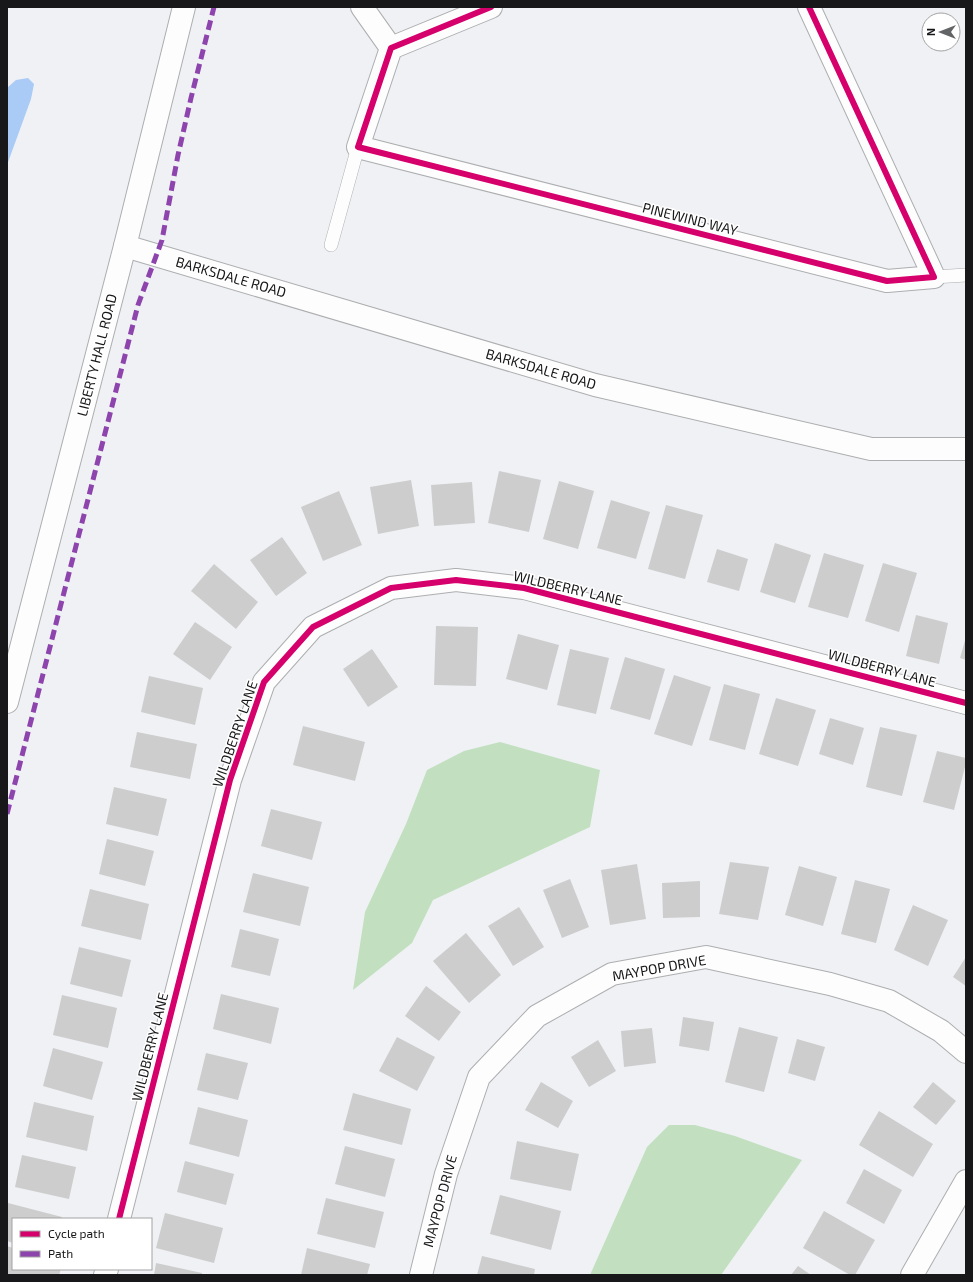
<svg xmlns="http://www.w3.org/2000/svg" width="973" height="1282" font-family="'Exo 2',sans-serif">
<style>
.forest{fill:#c2e0c0}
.water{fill:#a9cbf5}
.building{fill:#cdcdce}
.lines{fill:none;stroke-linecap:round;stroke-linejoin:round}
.service-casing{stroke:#adaeb0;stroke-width:14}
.minor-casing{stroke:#adaeb0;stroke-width:24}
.secondary-casing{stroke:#adaeb0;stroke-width:24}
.service{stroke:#fdfdfd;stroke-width:13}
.minor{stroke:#fdfdfd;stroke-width:22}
.secondary{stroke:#fdfdfd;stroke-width:22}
.quiet{stroke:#8e44ad;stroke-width:5;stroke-dasharray:10 5;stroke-linecap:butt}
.cycleway-casing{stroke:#fff;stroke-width:8}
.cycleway{stroke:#d6006c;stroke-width:6}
.labels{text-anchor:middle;stroke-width:3;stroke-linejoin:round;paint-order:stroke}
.street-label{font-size:14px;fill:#18181a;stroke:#fff}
</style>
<rect width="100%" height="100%" fill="#eff1f4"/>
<path class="forest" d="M 500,742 L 600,770 L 590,827 L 433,900 L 412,943 L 353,990 L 365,912 L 406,824 L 427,770 L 464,751 Z
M 669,1125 L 695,1125 L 735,1136 L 802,1160 L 721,1275 L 590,1275 L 647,1147 Z"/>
<path class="water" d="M 28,78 L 34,84 L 31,99 L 7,165 L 7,88 L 16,80 Z"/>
<path class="building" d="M 499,471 L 541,480 L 529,532 L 488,523 Z
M 411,480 L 419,526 L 378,534 L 370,487 Z
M 559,481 L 594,491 L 578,549 L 543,539 Z
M 472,482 L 475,523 L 434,526 L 431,485 Z
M 339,491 L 362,545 L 323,561 L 301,507 Z
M 611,500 L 650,512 L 636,559 L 597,548 Z
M 666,505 L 703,515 L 685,579 L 648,569 Z
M 282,537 L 307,573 L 276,596 L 250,560 Z
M 775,543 L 811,555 L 795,603 L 760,592 Z
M 717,549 L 748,559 L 739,591 L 707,582 Z
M 824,553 L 864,565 L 848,618 L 808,607 Z
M 883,563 L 917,573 L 899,632 L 865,621 Z
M 214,564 L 258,602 L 236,629 L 191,591 Z
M 916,615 L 948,623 L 939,664 L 906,656 Z
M 195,622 L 232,647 L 210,680 L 173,654 Z
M 436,626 L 478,627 L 476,686 L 434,685 Z
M 518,634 L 559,645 L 547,690 L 506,679 Z
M 966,637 L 966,660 L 960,658 Z
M 372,649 L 398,687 L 368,707 L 343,669 Z
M 570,649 L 609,658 L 596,714 L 557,705 Z
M 625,657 L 665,669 L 650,720 L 610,709 Z
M 674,675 L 711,687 L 692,746 L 654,734 Z
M 149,676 L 203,688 L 195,725 L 141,712 Z
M 724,684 L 760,694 L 745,750 L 709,740 Z
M 776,698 L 816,710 L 798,766 L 759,754 Z
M 830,718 L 864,728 L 853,765 L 819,754 Z
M 303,726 L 365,742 L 355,781 L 293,765 Z
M 880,727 L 917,735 L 902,796 L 866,787 Z
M 137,732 L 197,744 L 190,779 L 130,767 Z
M 937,751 L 966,758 L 966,763 L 954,810 L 923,802 Z
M 114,787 L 167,799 L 158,836 L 106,824 Z
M 271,809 L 322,822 L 312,860 L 261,846 Z
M 107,839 L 154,851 L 145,886 L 99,874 Z
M 730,862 L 769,867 L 758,920 L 719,914 Z
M 637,864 L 646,919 L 610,925 L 601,870 Z
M 799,866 L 837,877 L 823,926 L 785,915 Z
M 253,873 L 309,887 L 300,926 L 243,912 Z
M 570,879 L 589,927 L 562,938 L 543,890 Z
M 855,880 L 890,889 L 876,943 L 841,934 Z
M 700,881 L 700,917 L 663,918 L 662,883 Z
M 90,889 L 149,904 L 141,940 L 81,926 Z
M 913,905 L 948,920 L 928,966 L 894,950 Z
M 519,907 L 544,947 L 513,966 L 488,926 Z
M 240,929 L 279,939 L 270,976 L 231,967 Z
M 466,933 L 501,975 L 469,1003 L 433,961 Z
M 79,947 L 131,960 L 122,997 L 70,984 Z
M 966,957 L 966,986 L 953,977 Z
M 426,986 L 461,1012 L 439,1041 L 405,1016 Z
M 221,994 L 279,1008 L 271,1044 L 213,1029 Z
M 62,995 L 117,1008 L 108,1048 L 53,1035 Z
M 683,1017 L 714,1022 L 709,1051 L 679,1046 Z
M 739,1027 L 778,1037 L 764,1092 L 725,1082 Z
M 652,1028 L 656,1063 L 624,1067 L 621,1031 Z
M 397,1037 L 435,1057 L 417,1091 L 379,1071 Z
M 797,1039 L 825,1047 L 815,1081 L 788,1073 Z
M 598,1040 L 616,1071 L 589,1087 L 571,1057 Z
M 53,1048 L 103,1062 L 92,1100 L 43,1086 Z
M 206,1053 L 248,1063 L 238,1100 L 197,1090 Z
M 541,1082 L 573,1101 L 558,1128 L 525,1110 Z
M 933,1082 L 956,1101 L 936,1125 L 913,1107 Z
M 353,1093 L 411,1109 L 402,1145 L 343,1130 Z
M 34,1102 L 94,1116 L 87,1151 L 26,1137 Z
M 198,1107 L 248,1120 L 239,1157 L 189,1144 Z
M 879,1111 L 933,1144 L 913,1177 L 859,1145 Z
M 517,1141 L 579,1154 L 571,1191 L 510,1179 Z
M 345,1146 L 395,1159 L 385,1197 L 335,1184 Z
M 22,1155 L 76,1167 L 69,1199 L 15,1187 Z
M 185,1161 L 234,1174 L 226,1205 L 177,1192 Z
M 864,1169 L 902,1190 L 884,1224 L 846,1203 Z
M 500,1195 L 561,1211 L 551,1250 L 490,1234 Z
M 326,1198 L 384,1212 L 375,1248 L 317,1234 Z
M 8,1203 L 62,1217 L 61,1219 L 13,1219 L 13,1243 L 7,1241 L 7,1209 Z
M 824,1211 L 875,1240 L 855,1275 L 850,1275 L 803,1248 Z
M 165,1213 L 223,1228 L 214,1263 L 156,1248 Z
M 7,1246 L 13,1248 L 13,1269 L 61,1269 L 59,1275 L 7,1275 Z
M 307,1248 L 370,1264 L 367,1275 L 301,1275 Z
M 482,1256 L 535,1269 L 534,1275 L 477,1275 Z
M 156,1263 L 202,1273 L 202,1275 L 154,1275 Z
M 798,1266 L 811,1275 L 791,1275 Z"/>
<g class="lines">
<defs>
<path id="service" d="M 331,245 L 358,147
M 934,277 L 966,275"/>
<path id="minor" d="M 362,7 L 391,48
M 491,7 L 391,48 L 358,147 L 887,281 L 934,277 L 809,7
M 125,246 L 595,385 L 871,449 L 966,449
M 119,1219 L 230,780 L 264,682 L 313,627 L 391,588 L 456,580 L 524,588 L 966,703
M 105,1275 L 107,1269
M 421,1275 L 446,1174 L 479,1077 L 537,1016 L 612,974 L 706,957 L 830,984 L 889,1001 L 941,1031 L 966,1052
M 912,1275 L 966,1181"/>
<path id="secondary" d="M 7,702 L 125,246 L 184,7"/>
</defs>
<use href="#service" class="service-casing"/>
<use href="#minor" class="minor-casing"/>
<use href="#secondary" class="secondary-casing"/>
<use href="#service" class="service"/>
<use href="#minor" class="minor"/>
<use href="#secondary" class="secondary"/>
<path class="quiet" d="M 7,814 L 138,305 L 162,240 L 178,155 L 191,98 L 214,7"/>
<defs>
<path id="cycleway" d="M 491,7 L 391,48 L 358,147 L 887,281 L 934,277 L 809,7
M 119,1219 L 230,780 L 264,682 L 313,627 L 391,588 L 456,580 L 524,588 L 966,703"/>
</defs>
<use href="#cycleway" class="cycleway-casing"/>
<use href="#cycleway" class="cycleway"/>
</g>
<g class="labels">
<g class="street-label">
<text transform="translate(690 219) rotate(14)" y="5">PINEWIND WAY</text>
<text transform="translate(231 277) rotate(16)" y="5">BARKSDALE ROAD</text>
<text transform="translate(97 355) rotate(-76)" y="5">LIBERTY HALL ROAD</text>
<text transform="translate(541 369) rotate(16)" y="5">BARKSDALE ROAD</text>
<text transform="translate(568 588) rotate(13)" y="5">WILDBERRY LANE</text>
<text transform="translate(882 668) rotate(15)" y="5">WILDBERRY LANE</text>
<text transform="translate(235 734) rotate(-71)" y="5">WILDBERRY LANE</text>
<text transform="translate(659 968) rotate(-10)" y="5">MAYPOP DRIVE</text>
<text transform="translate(150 1047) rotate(-76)" y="5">WILDBERRY LANE</text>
<text transform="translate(440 1201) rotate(-75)" y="5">MAYPOP DRIVE</text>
</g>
</g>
<rect width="973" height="1282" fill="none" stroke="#18181a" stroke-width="16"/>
<rect x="12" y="1218" width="140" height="52" fill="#ffffff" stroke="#a3a3a3"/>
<rect x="20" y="1231" width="20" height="6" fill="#d6006c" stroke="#a3a3a3"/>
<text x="48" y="1238" font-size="12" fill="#18181a">Cycle path</text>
<rect x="20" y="1251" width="20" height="6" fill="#8e44ad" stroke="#a3a3a3"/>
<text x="48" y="1258" font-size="12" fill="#18181a">Path</text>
<g transform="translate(941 32) rotate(270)"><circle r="19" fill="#ffffff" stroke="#a3a3a3"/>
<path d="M0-3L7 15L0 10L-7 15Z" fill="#636466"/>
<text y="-6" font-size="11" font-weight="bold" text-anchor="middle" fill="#18181a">N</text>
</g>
</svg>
